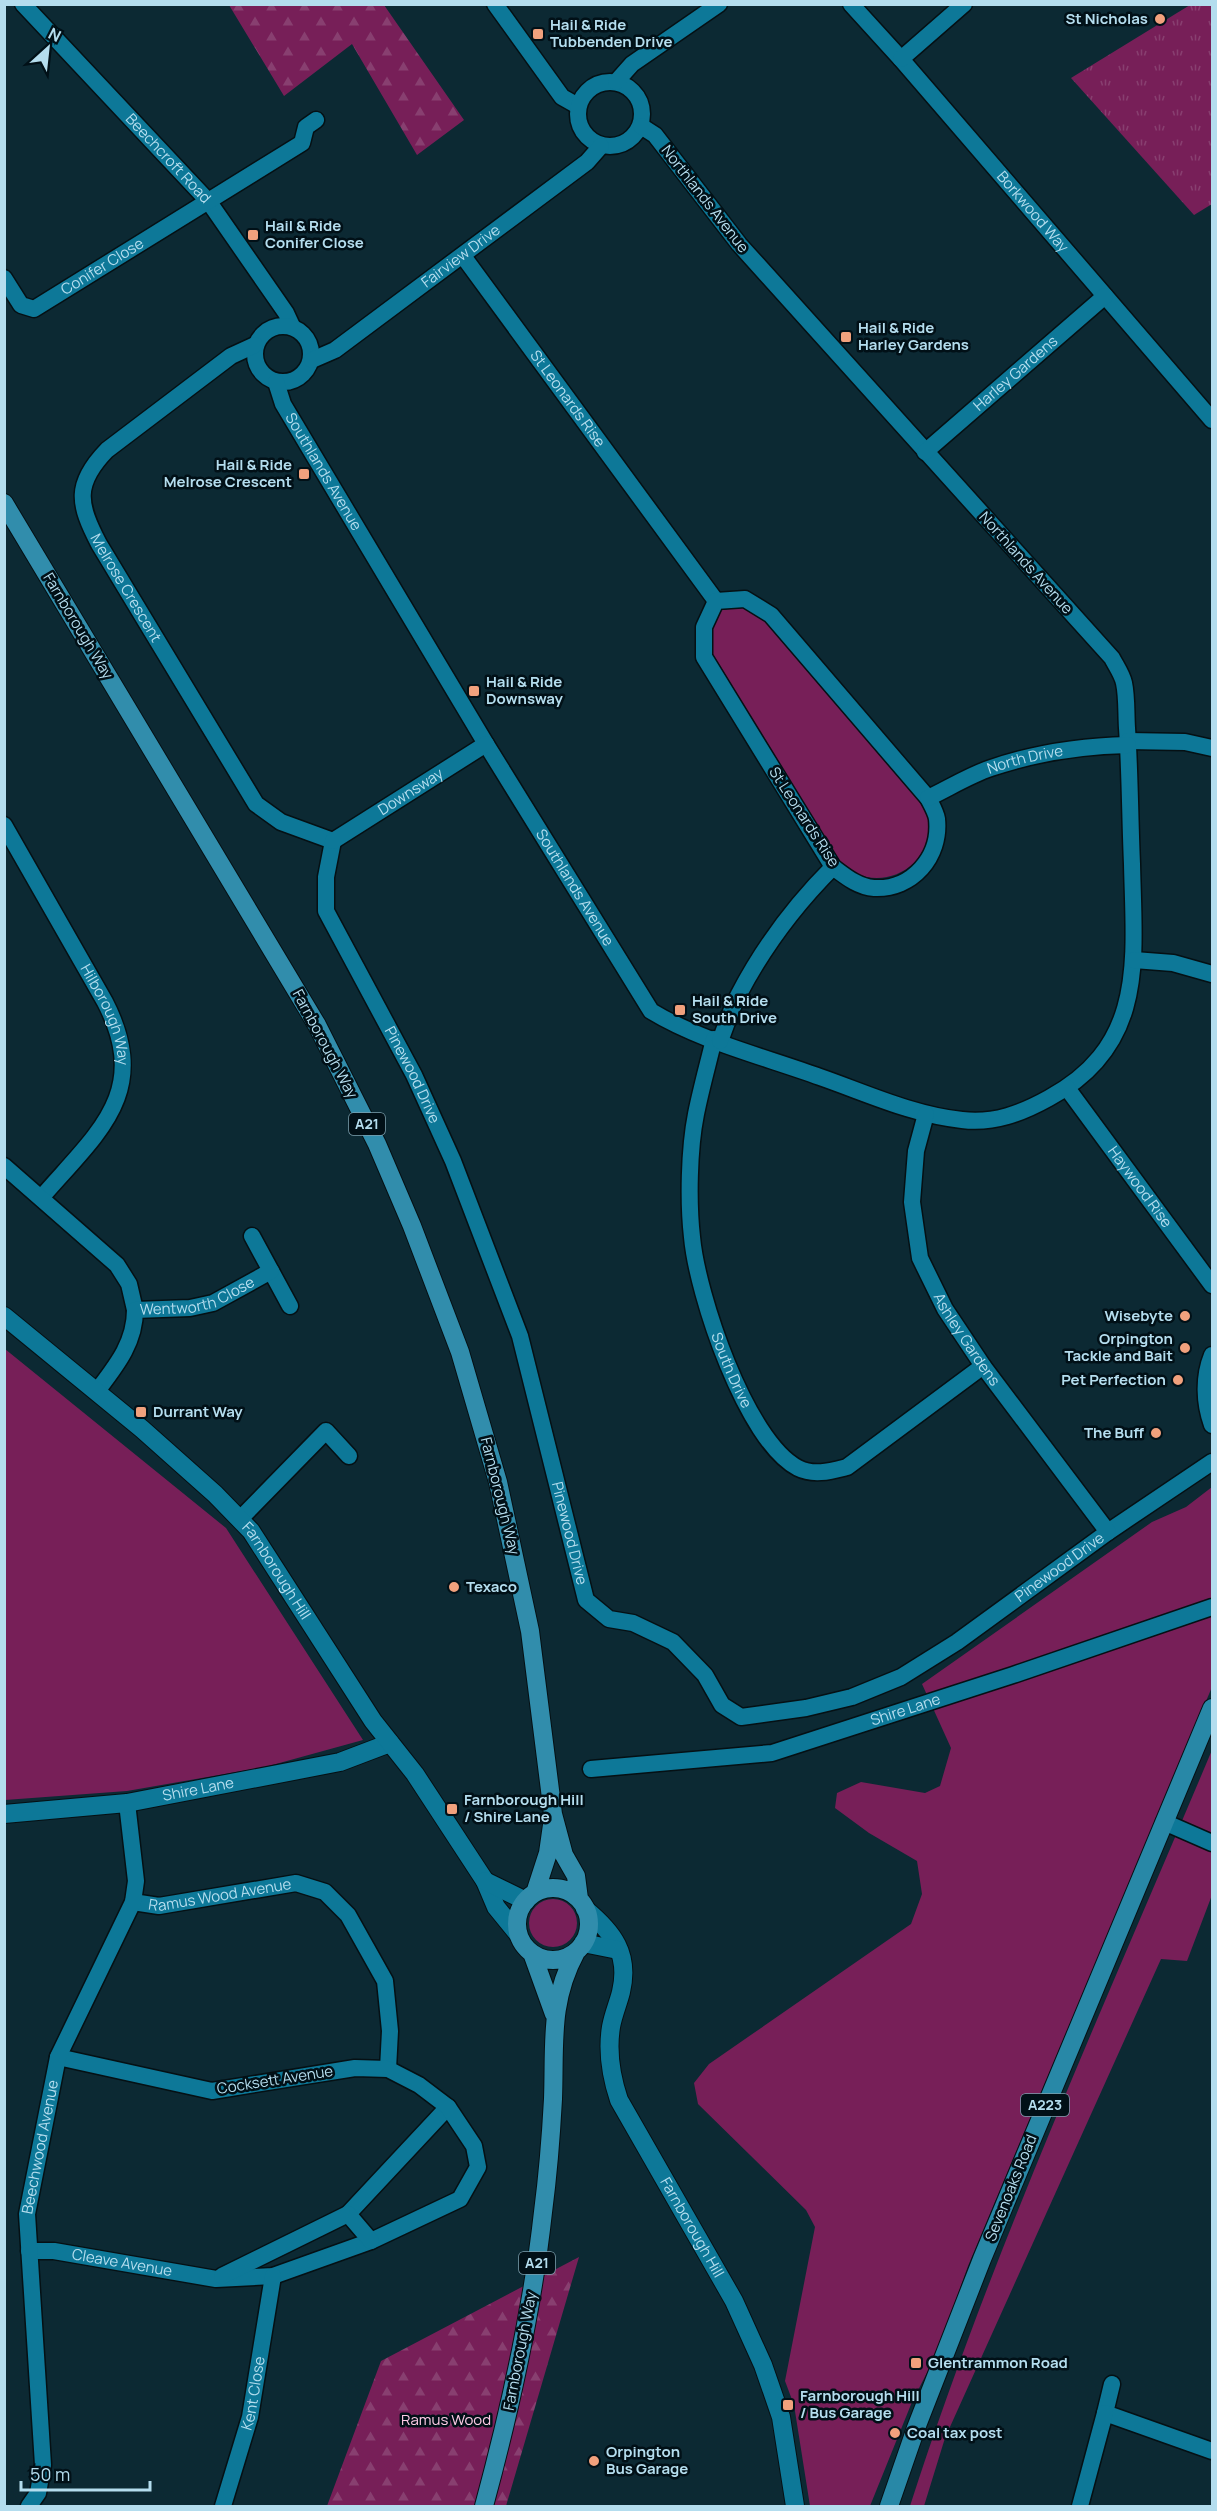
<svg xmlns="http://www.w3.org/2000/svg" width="1217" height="2511" font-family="Manrope,sans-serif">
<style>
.grass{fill:#771f58}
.forest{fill:url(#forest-firs)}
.park{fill:url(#park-tufts)}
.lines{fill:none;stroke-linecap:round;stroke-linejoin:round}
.minor-casing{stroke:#051014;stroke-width:19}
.tertiary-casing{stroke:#051014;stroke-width:20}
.secondary-casing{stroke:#051014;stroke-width:20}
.primary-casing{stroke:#051014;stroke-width:20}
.trunk-casing{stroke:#051014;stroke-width:20}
.minor{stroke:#0d7898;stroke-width:16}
.tertiary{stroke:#0d7898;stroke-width:18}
.secondary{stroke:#0d7898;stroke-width:18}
.primary{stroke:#2888a7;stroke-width:18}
.trunk{stroke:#318dac;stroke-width:18}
.poi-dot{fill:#f1a17d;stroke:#011017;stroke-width:2}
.labels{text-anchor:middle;stroke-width:5;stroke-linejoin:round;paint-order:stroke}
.shield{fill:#011017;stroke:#7ea0ae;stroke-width:1.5}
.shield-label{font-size:14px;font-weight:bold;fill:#b4ddee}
.poi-label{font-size:15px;font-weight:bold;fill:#b4ddee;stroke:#011017;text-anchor:start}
.street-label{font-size:15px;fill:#b4ddee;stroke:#011017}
.park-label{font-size:15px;fill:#ffcce7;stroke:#011017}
</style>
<defs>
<pattern id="forest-firs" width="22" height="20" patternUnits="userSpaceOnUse" patternTransform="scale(1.5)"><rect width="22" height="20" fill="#771f58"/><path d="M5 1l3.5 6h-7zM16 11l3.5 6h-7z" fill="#883f70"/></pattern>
<pattern id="park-tufts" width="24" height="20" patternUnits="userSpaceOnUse" patternTransform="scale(1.5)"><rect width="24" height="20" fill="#771f58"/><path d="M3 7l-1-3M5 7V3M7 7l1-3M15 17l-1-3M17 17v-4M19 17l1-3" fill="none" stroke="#883f70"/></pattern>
</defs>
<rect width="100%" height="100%" fill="#0c2933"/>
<path class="grass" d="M 742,607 L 766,620 L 921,801 C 923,806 927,812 928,818 C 935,860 894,889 856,874 C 849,872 843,865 837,861 L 713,654 L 711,629 L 722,610 Z
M 5,1349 L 226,1528 L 363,1740 L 265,1767 L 127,1791 L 5,1800 Z
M 1212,1487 L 1212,1687 L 1002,2185 L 968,2266 L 936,2355 L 912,2402 L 870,2506 L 810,2506 L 794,2405 L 785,2381 L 815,2227 L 806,2210 L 698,2104 L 694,2083 L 709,2064 L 911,1924 L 922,1894 L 917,1861 L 869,1833 L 835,1808 L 837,1793 L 861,1782 L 925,1793 L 940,1786 L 951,1748 L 922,1684 L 1152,1522 L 1186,1507 Z
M 1212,1750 L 1212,1895 L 1187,1961 L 1161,1959 L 945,2438 L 924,2506 L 910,2506 C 993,2248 1107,2000 1212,1750 Z
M529 1923a24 24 0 1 1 48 0a24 24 0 1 1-48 0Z"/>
<path class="forest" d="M 229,5 L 384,5 L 464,120 L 417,155 L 352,44 L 284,96 Z
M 579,2257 L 506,2506 L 327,2506 L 381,2361 Z"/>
<path class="park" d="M 1190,5 L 1212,5 L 1212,204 L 1194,215 L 1071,78 Z"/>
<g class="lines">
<defs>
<g id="minor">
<path id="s1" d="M 23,4 L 209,202 L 286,313 L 292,326"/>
<path d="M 495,4 L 562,97 L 578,106"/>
<path id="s2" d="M 851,4 L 901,59 L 1212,420"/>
<path d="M 901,59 L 964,4"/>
<circle cx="610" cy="114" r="32"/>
<path d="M 616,82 L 632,64 L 719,4"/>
<path id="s3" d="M 463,256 L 716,601"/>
<path id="s4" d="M 4,278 L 21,305 L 34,309 L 302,143 L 306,127 L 316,120"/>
<circle cx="283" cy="354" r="28"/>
<path id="s5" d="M 255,345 L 231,356 L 107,450 C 74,484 78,504 99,544 L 256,804 L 281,822 L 333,841"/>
<path id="s6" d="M 312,360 L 335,350 L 587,162 L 601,146"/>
<path id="s7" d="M 276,382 L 283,404 L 486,744 L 651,1011 C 700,1041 765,1057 820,1077 C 866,1093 913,1115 962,1120 C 994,1124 1022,1113 1049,1098 C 1147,1045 1134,959 1132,864 C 1130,819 1130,773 1127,728 C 1126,713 1127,697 1124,683 C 1122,674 1116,666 1112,658 L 739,244 L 655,135 L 641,126"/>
<path id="s8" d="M 925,452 L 1105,296"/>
<path d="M 745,599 L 771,615 L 928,798 C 931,804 936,812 937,819 C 941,857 912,890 874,888 C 858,887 845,876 833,867 L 704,657 L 704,627 L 716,601 Z"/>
<path d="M 1128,741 L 1185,742 L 1212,748"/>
<path id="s9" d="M 928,798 C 949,788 970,775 991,768 C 1035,753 1082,746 1128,745"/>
<path id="s10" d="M 4,825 L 105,1002 C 152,1093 97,1133 41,1198"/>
<path id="s11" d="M 333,841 L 326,877 L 326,911 L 414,1075 L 453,1161 L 520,1336 L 586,1600 L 609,1619 L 633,1623 L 673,1642 L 705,1675 L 722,1705 L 741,1717 L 806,1708 L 852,1697 L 901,1677 L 957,1642 L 1108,1532 L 1212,1462"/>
<path id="s12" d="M 333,841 L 486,744"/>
<path d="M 1134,960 L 1173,963 L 1212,974"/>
<path id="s13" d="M 714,1039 C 708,1064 701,1089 696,1114 C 689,1149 688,1202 692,1237 C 697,1294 746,1441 798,1468 C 814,1476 831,1471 847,1467 L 983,1366"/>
<path d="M 720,1041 C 726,1026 731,1009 739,994 C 764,946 796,904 833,867"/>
<path id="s14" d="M 1067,1088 L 1212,1285"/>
<path id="s15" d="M 926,1114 L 916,1151 L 912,1202 L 920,1258 L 945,1309 L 983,1366 L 1108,1532"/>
<path d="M 4,1166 L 117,1265 L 129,1284 L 135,1310"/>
<path d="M 271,1271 L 290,1306"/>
<path d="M 1212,1355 C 1203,1377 1204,1403 1212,1425"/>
<path id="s16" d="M 97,1391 C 116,1366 135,1343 135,1310 L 190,1308 L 213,1303 L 271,1271 L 252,1236"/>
<path d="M 240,1519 L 326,1431 L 349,1456"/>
<path id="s17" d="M 591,1769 L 772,1753 L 1013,1675 L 1212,1607"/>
<path d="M 1164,1822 L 1212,1843"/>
<path id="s18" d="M 133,1902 L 159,1906 L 296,1883 L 325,1892 L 348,1915 L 385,1981 L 390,2031 L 388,2069"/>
<path d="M 348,2214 L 448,2107"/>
<path id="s19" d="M 29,2251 L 54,2251 L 216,2279 L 273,2276 L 371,2241 L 460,2199 L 478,2167 L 474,2146 L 448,2107 L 419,2085 L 388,2069 L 355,2068 L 212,2091 L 58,2057"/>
<path d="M 222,2276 L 348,2214 L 371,2241"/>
<path d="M 1112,2384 L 1105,2413 L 1212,2451"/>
<path id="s20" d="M 29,2506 L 38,2493 L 43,2465 L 27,2214 L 58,2057 L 133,1902 L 136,1881 L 127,1803"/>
<path id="s21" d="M 223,2506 L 250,2417 L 273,2276"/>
<path d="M 1080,2506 L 1105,2413"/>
</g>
<g id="tertiary">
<path id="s22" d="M 4,1814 L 127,1803 L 340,1762 L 390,1743"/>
</g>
<g id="secondary">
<path id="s23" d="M 4,1316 L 142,1429 L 215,1494 L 251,1531 L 373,1721 L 415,1774 L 485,1881 L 496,1907 L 518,1934"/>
<path d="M 485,1881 L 526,1901"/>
<path id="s24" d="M 585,1909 C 613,1932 630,1954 621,1992 C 618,2004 613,2015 611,2027 C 607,2052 611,2076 619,2100 L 734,2301 L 763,2365 L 781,2417 L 795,2506"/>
<path d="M 583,1943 L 618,1950"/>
</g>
<path id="primary" d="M 889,2506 L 916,2428 L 982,2259 L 1212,1708"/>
<path id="trunk" d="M 4,503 L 317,1025 L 377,1144 L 412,1226 L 460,1352 L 498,1482 L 530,1631 L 553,1814 L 564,1855 L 576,1876 L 579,1899
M517 1924a36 36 0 1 1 72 0a36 36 0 1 1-72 0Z
M 535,1893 L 548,1853 L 552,1825
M 532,1953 L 554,2014
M 484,2506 C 510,2410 532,2312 543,2212 C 548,2174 551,2136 553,2099 C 555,2044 549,2002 576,1952"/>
</defs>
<use href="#minor" class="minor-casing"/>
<use href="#tertiary" class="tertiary-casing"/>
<use href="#secondary" class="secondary-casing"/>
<use href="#primary" class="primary-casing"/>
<use href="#trunk" class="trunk-casing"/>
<use href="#minor" class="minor"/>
<use href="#tertiary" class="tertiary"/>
<use href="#secondary" class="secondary"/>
<use href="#primary" class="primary"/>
<use href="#trunk" class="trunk"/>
</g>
<g class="poi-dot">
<circle cx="1160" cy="19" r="6"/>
<rect x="532" y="28" width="12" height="12" rx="3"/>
<rect x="247" y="229" width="12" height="12" rx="3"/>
<rect x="840" y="331" width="12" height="12" rx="3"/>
<rect x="298" y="468" width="12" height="12" rx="3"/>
<rect x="468" y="685" width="12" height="12" rx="3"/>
<rect x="674" y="1004" width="12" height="12" rx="3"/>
<circle cx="1185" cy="1316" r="6"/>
<circle cx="1185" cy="1348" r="6"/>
<circle cx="1178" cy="1380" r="6"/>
<rect x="135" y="1406" width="12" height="12" rx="3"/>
<circle cx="1156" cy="1433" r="6"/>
<circle cx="454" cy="1587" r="6"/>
<rect x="446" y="1803" width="12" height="12" rx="3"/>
<rect x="910" y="2357" width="12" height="12" rx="3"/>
<rect x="782" y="2399" width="12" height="12" rx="3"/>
<circle cx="895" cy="2433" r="6"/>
<circle cx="594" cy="2461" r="6"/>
</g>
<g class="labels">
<g class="shield">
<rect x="349" y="1113" width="36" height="22" rx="4.5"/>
<rect x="1021" y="2094" width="48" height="22" rx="4.5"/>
<rect x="519" y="2252" width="36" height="22" rx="4.5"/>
</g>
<g class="shield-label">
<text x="367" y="1129">A21</text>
<text x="1045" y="2110">A223</text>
<text x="537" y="2268">A21</text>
</g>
<g class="poi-label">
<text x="1148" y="24" text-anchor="end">St Nicholas</text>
<text x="550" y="30">Hail &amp; Ride<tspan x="550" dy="17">Tubbenden Drive</tspan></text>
<text x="265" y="231">Hail &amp; Ride<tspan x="265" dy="17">Conifer Close</tspan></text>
<text x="858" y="333">Hail &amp; Ride<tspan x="858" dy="17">Harley Gardens</tspan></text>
<text x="292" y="470" text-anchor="end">Hail &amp; Ride<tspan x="292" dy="17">Melrose Crescent</tspan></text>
<text x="486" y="687">Hail &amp; Ride<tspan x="486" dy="17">Downsway</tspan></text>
<text x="692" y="1006">Hail &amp; Ride<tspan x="692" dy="17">South Drive</tspan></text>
<text x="1173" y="1321" text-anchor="end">Wisebyte</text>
<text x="1173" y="1344" text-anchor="end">Orpington<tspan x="1173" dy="17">Tackle and Bait</tspan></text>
<text x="1166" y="1385" text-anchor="end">Pet Perfection</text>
<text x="153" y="1417">Durrant Way</text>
<text x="1144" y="1438" text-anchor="end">The Buff</text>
<text x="466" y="1592">Texaco</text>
<text x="464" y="1805">Farnborough Hill<tspan x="464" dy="17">/ Shire Lane</tspan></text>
<text x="928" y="2368">Glentrammon Road</text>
<text x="800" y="2401">Farnborough Hill<tspan x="800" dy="17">/ Bus Garage</tspan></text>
<text x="907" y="2438">Coal tax post</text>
<text x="606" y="2457">Orpington<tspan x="606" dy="17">Bus Garage</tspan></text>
</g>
<g class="street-label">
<text dy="5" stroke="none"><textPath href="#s1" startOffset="212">Beechcroft Road</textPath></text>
<text transform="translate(705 199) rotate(52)" y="5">Northlands Avenue</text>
<text dy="5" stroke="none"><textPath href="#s2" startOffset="276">Borkwood Way</textPath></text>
<text dy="5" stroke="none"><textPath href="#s6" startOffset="182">Fairview Drive</textPath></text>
<text dy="5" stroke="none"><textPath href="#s4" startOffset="126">Conifer Close</textPath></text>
<text dy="5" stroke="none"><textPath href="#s8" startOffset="120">Harley Gardens</textPath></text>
<text dy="5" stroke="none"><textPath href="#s3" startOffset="177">St Leonards Rise</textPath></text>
<text dy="5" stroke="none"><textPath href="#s7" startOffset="102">Southlands Avenue</textPath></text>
<text transform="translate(1026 563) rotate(48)" y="5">Northlands Avenue</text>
<text dy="5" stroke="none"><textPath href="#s5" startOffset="338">Melrose Crescent</textPath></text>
<text transform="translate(78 626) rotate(59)" y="5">Farnborough Way</text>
<text dy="5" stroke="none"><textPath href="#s9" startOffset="105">North Drive</textPath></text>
<text dy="5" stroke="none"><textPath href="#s12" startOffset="92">Downsway</textPath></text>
<text transform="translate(804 817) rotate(57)" y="5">St Leonards Rise</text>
<text dy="5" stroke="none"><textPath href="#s7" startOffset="588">Southlands Avenue</textPath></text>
<text dy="5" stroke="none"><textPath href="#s10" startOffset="216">Hilborough Way</textPath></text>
<text transform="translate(325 1044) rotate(62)" y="5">Farnborough Way</text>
<text dy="5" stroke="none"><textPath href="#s11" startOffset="256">Pinewood Drive</textPath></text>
<text dy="5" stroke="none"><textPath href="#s14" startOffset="123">Haywood Rise</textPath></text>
<text dy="5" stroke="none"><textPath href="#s16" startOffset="156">Wentworth Close</textPath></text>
<text dy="5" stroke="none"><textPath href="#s15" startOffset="240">Ashley Gardens</textPath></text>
<text dy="5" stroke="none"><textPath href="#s13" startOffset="340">South Drive</textPath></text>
<text transform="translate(500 1496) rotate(76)" y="5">Farnborough Way</text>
<text dy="5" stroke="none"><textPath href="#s11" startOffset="742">Pinewood Drive</textPath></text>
<text dy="5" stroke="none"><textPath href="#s11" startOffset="1371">Pinewood Drive</textPath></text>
<text dy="5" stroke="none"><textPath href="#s23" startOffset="375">Farnborough Hill</textPath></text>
<text dy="5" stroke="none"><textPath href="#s17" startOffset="322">Shire Lane</textPath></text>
<text dy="5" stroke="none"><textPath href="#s22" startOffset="196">Shire Lane</textPath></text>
<text dy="5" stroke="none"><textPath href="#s18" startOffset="88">Ramus Wood Avenue</textPath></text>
<text transform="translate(275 2080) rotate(-9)" y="5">Cocksett Avenue</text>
<text dy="5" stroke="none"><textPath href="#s20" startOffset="364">Beechwood Avenue</textPath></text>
<text transform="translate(1011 2188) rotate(-68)" y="5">Sevenoaks Road</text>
<text dy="5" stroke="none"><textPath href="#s24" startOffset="354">Farnborough Hill</textPath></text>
<text dy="5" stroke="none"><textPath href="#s19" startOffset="94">Cleave Avenue</textPath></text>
<text transform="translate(520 2351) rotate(-79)" y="5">Farnborough Way</text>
<text dy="5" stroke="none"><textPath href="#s21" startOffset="117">Kent Close</textPath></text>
</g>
<g class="park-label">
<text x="446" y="2425">Ramus Wood</text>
</g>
</g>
<rect width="1217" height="2511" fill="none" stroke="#b4ddee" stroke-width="12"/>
<g transform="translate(48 48) rotate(27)" stroke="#011017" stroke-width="4.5" paint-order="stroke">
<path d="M0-4.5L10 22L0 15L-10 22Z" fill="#b4ddee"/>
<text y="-9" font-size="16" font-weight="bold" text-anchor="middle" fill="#b4ddee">N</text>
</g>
<path d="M21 2481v9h129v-9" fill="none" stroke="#b4ddee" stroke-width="3"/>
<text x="30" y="2481" font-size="18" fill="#b4ddee" stroke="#011017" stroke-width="4.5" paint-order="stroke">50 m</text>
</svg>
